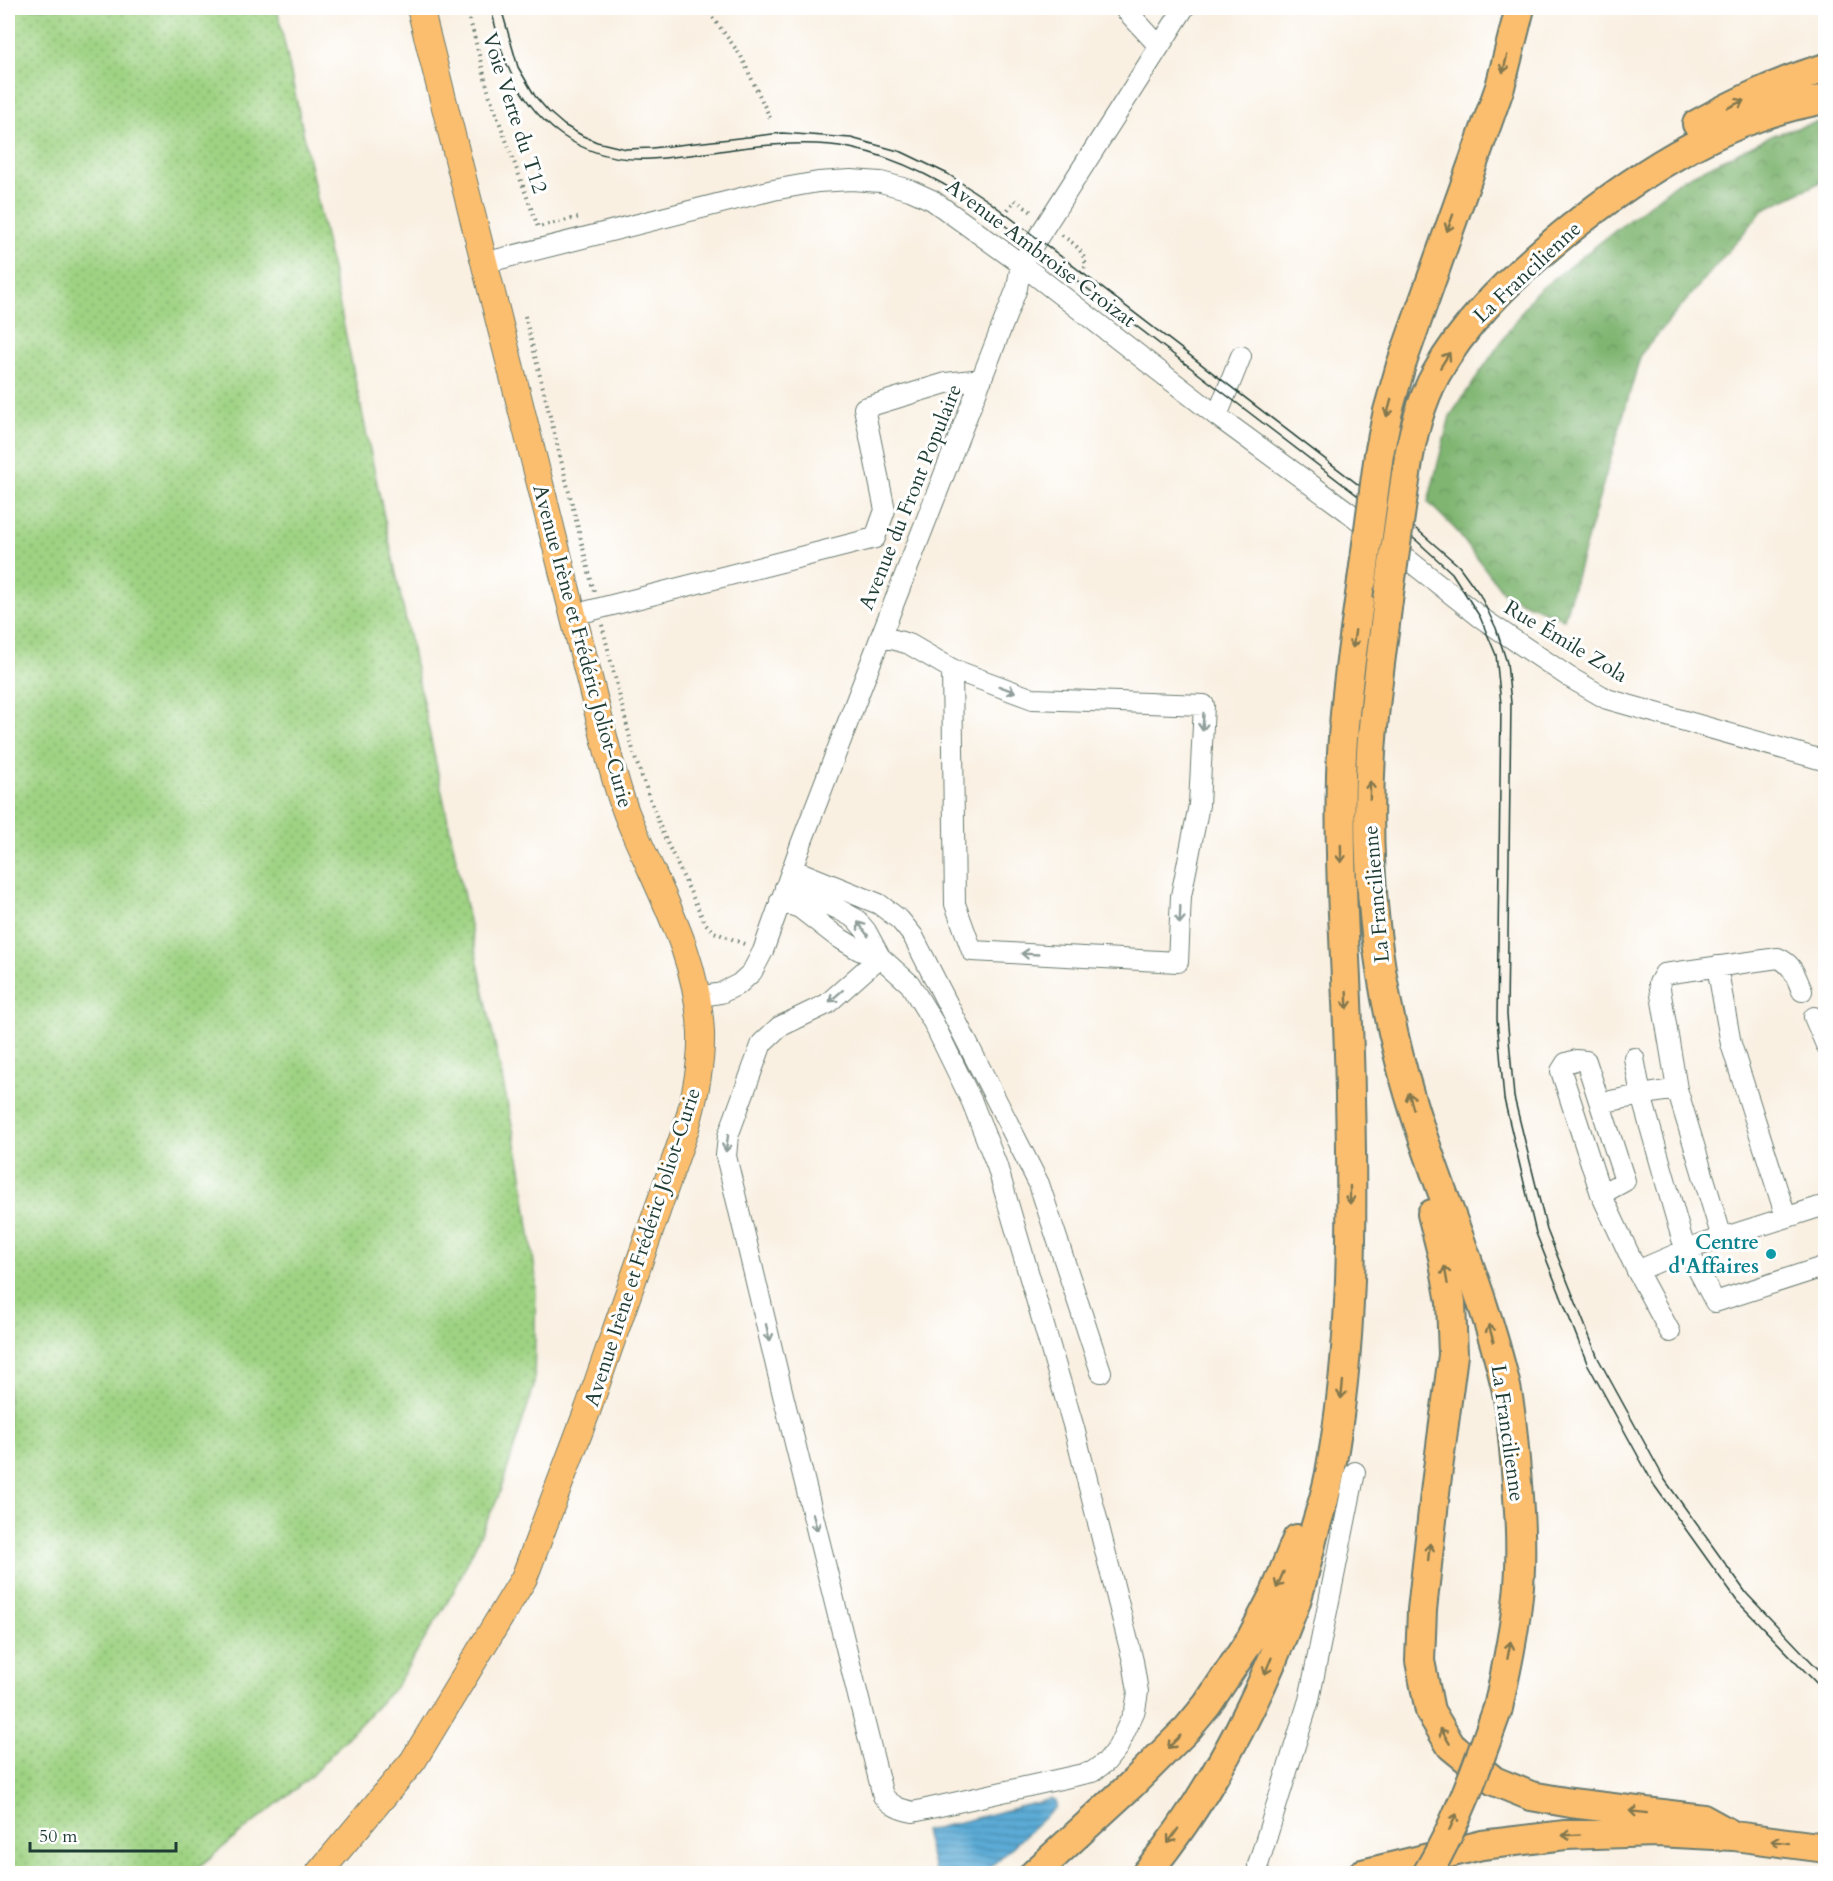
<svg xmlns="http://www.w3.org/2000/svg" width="1833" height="1881" font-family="Cardo,serif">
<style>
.grass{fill:url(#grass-dots);stroke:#5f885c;stroke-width:1.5}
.forest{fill:url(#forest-crowns);stroke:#4f7952;stroke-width:1.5}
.water{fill:url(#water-rules);stroke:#3d7485;stroke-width:1.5}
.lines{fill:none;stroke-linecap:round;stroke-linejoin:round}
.minor-casing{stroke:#6b7c71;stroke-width:22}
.major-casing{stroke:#6b7c71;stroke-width:28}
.highway-casing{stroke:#6b7c71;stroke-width:32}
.path{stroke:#6b7c71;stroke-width:4;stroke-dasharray:1.5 4.5;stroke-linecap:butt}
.minor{stroke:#fff;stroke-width:20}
.major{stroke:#fbbe6e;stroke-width:26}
.highway{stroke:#fbbe6e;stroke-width:28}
.tram{stroke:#1f3d34;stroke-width:1.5}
.highway-bridge-casing{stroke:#6b7c71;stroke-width:32;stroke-linecap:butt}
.highway-bridge{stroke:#fbbe6e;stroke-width:28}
.oneway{stroke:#82774e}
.oneway2{stroke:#8f9e9a}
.culture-dot{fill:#0f9aa8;stroke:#fff;stroke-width:2}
.labels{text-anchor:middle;stroke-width:6;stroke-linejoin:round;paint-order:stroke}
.street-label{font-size:21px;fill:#1f3d34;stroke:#fff}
.culture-label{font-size:21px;font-weight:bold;fill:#0d838f;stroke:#fff;text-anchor:end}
</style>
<defs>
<pattern id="grass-dots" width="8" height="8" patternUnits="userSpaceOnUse" patternTransform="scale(1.5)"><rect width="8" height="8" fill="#9fd383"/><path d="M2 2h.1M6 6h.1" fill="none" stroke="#81ac6c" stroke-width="1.8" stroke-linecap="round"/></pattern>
<pattern id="forest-crowns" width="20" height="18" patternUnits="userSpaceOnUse" patternTransform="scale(1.5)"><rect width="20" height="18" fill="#7fb571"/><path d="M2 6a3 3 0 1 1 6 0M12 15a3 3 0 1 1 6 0" fill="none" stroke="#67945e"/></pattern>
<pattern id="water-rules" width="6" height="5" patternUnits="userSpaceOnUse" patternTransform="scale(1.5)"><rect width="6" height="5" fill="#5babd6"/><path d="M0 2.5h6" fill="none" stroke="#4b8cae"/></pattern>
</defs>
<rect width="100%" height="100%" fill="#fff"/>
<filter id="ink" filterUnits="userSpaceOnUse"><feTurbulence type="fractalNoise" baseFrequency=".0167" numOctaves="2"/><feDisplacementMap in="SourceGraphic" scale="12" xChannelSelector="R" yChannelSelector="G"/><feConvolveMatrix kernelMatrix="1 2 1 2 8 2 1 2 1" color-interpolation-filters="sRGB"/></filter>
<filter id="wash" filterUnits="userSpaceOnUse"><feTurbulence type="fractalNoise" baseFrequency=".008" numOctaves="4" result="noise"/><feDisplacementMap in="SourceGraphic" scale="24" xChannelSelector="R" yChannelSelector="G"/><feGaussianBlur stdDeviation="1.35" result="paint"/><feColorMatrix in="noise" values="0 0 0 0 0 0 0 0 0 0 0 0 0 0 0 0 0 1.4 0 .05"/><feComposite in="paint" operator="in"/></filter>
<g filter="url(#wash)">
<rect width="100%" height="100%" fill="#f9f0e2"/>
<path class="grass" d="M 8,8 L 277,8 L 521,1168 L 536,1278 L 534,1386 L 499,1495 L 453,1593 L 396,1686 L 309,1778 L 191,1873 L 8,1873 Z"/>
<path class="forest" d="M 1825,120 L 1825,180 L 1764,209 L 1641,354 L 1564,619 L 1505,595 L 1455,529 L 1428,502 L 1450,416 L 1534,294 L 1678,182 L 1773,135 Z"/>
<path class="water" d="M 1051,1799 L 1056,1801 L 1056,1807 L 987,1870 L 970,1873 L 935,1873 L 924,1831 Z"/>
</g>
<g filter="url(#ink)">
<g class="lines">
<defs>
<path id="minor" d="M 1124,8 L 1159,46
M 484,263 L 773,190 L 818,182 L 851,180 L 881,182 L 910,190 L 932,200 L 1021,264 L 1217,416 L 1347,511 L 1480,617 L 1569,677 L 1607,699 L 1826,761
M 1217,416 L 1241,356
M 573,615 L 875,538 L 885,510 L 864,408 L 946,383 L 982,379
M 881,636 L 909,644 L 952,669 L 1033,699 L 1204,705 L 1199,805 L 1181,896 L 1178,962 L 972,951 L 955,904 L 952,669
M 792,869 L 879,904 L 900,920 L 913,936 L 1039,1184 L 1101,1372
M 785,887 L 838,909 L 856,919 L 866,931 L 880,957 L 910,984 L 933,1022 L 972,1102 L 997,1166 L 1074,1428 L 1133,1661 L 1138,1692 L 1135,1710 L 1118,1747 L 1106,1762 L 1092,1772 L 913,1812 C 899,1809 892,1806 883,1796 L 783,1395 L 726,1156 L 728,1136 L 762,1043 L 779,1027 L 827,1004 L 880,957
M 780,901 L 800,908 L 836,936 L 859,950 L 880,957
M 1717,966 L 1731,1044 L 1786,1217
M 697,997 L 721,993 L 739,984 L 752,972 L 763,951 L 801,844 L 881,636 L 1017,288 L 1021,264 L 1184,8
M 1814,1017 L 1826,1045
M 1634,1058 L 1641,1095 L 1677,1089
M 1600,1103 L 1641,1095 L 1682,1239 L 1715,1302 L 1826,1266
M 1601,1194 L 1625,1181 L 1586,1061 L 1576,1060 L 1566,1063 L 1561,1071 L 1601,1194 L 1637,1271 L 1670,1332
M 1722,1238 L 1677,1089 L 1659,983 L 1664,974 L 1778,958 C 1793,964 1796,977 1802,991
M 1637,1271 L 1688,1249 L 1819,1207
M 1259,1874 L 1258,1865 L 1309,1700 L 1355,1472"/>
<path id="major" d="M 318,1874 L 413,1761 L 524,1578 L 588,1409 L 686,1128 C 695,1097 702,1066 701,1033 C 698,955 659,892 630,822 C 621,802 616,781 610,761 L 420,8"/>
<path id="highway" d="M 1697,124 C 1738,102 1780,81 1826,68
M 1379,454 L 1388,411 L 1401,365 L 1500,87 L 1520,8
M 1406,474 C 1411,439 1419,405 1436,374 C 1463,325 1505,284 1547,248 C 1626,181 1722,116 1826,99
M 1388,600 C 1382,651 1374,702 1371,753 C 1365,854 1374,959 1399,1057 C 1427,1169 1480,1274 1506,1387 C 1511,1410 1513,1436 1515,1460 C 1519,1505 1523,1551 1518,1596 C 1514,1634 1506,1671 1498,1708
M 1432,1214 L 1443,1257 L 1451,1302 L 1453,1355 L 1436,1484 L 1422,1610 L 1420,1661 L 1430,1711 L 1451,1746 L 1494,1781 L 1531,1796 L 1571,1803 L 1703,1819 L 1734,1836
M 1034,1874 L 1131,1785 L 1188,1728 L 1207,1705 L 1251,1639 L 1275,1593 L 1297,1539
M 1146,1874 C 1211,1795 1259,1699 1295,1604 C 1303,1581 1308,1556 1314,1532 C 1320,1511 1328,1489 1331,1467 C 1353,1346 1353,1221 1350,1098 C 1349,990 1338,883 1341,775 C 1343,710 1353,645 1362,581
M 1362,1874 L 1482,1845 L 1565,1835 L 1656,1832 L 1734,1836 L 1826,1848"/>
</defs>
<use href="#minor" class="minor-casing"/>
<use href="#major" class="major-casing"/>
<use href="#highway" class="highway-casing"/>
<path class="path" d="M 467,8 L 489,94 L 538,227 L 580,217
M 706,8 L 741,56 L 771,120
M 997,224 L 1015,200 L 1033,213
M 1062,235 C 1075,245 1083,249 1086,266 L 1074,282
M 525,316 L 594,592
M 602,625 L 635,758 L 663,834 L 705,923 L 714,932 L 747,945"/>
<use href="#minor" class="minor"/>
<use href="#major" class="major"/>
<use href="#highway" class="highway"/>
<path class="tram" d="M 491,8 C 495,25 499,44 505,60 C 531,124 581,163 651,159 C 681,157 712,152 741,148 C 774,144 817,141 850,148 C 905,159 954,187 999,221 L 1417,541 L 1452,573 L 1480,617 L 1496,655 L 1501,704 L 1497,1019 L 1504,1099 L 1536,1233 L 1587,1363 L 1654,1485 L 1737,1601 L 1826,1693
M 501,8 L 518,67 L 535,96 L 549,112 L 564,125 L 583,136 L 597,142 L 626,149 L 652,148 L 782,133 L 851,138 L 902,152 L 948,174 L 990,202 L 1420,532 L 1459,566 L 1480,595 L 1496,628 L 1507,663 L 1511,703 L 1507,1015 L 1514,1097 L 1547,1230 L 1598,1358 L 1665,1480 L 1747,1594 L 1826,1677"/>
<defs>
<path id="highway-bridge" d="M 1362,581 L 1379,454
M 1388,600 L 1406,474
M 1427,1874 C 1458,1822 1478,1764 1498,1708"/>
</defs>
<use href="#highway-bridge" class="highway-bridge-casing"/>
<use href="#highway-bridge" class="highway-bridge"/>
</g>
<defs><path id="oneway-shaft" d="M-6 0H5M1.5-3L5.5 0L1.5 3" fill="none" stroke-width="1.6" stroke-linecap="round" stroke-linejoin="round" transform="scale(1.5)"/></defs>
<g class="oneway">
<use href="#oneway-shaft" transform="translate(1505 64) rotate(104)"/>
<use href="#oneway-shaft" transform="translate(1736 104) rotate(-26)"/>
<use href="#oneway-shaft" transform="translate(1450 223) rotate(110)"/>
<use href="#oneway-shaft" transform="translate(1445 360) rotate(-58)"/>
<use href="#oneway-shaft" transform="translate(1389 408) rotate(105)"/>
<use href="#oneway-shaft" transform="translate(1354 639) rotate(98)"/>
<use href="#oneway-shaft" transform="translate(1370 790) rotate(-89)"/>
<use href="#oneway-shaft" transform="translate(1341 854) rotate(89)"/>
<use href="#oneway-shaft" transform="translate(1347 1000) rotate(88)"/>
<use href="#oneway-shaft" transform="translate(1411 1101) rotate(-106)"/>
<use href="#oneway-shaft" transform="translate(1350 1195) rotate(90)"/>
<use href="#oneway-shaft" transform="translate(1446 1275) rotate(-100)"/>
<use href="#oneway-shaft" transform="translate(1491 1333) rotate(-106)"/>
<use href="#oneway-shaft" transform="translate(1342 1390) rotate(96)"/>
<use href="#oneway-shaft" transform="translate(1429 1552) rotate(-84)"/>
<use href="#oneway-shaft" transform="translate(1280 1580) rotate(113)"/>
<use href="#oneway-shaft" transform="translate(1509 1650) rotate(-80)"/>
<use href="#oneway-shaft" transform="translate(1268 1666) rotate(113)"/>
<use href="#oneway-shaft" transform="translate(1445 1736) rotate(-121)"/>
<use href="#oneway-shaft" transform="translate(1174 1742) rotate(135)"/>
<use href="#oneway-shaft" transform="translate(1638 1812) rotate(-173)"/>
<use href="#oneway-shaft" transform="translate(1453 1822) rotate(-65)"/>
<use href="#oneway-shaft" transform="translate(1571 1835) rotate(177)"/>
<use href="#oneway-shaft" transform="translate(1173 1836) rotate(125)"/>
<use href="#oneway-shaft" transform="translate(1780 1842) rotate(-173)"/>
</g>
<g class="oneway2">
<use href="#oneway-shaft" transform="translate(1007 689) rotate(20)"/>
<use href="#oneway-shaft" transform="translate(1203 722) rotate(93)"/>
<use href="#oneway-shaft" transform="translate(1180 915) rotate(92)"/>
<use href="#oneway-shaft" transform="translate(863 929) rotate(-126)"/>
<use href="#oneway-shaft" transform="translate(1030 954) rotate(-177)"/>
<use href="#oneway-shaft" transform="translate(836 996) rotate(139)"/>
<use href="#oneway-shaft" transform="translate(727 1143) rotate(98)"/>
<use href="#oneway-shaft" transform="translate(768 1333) rotate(77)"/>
<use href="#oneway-shaft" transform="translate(815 1522) rotate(76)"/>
</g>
</g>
<circle class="culture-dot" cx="1771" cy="1254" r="6"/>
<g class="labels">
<g class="street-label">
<text transform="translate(515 113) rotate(72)" y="7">Voie Verte du T12</text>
<text transform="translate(1041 253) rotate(37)" y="7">Avenue Ambroise Croizat</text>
<text transform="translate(1527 272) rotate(-43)" y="7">La Francilienne</text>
<text transform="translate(910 497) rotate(-68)" y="7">Avenue du Front Populaire</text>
<text transform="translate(1566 641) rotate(31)" y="7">Rue Émile Zola</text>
<text transform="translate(583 646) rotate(75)" y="7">Avenue Irène et Frédéric Joliot-Curie</text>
<text transform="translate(1376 894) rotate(-95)" y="7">La Francilienne</text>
<text transform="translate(642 1247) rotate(-72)" y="7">Avenue Irène et Frédéric Joliot-Curie</text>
<text transform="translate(1508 1433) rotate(82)" y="7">La Francilienne</text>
</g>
<g class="culture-label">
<text x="1759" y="1249">Centre<tspan x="1759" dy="24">d'Affaires</tspan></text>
</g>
</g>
<rect width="1833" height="1881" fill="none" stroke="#fff" stroke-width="30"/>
<path d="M30 1842v9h146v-9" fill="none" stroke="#1f3d34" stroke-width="3"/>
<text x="39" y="1842" font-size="18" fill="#1f3d34" stroke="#ffffff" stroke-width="4.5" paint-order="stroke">50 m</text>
</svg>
